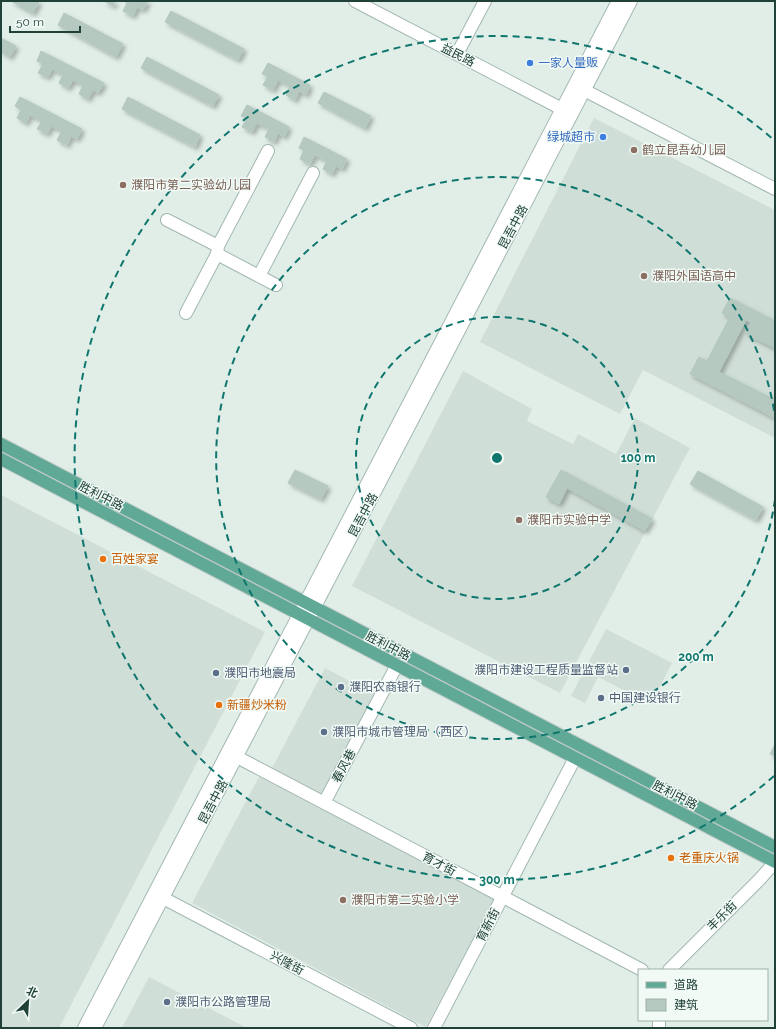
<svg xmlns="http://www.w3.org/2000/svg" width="776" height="1029" font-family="Raleway,'Noto Sans SC',sans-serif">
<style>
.built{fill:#cfded7}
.building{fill:#b6c9c1;stroke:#b3c8bf;filter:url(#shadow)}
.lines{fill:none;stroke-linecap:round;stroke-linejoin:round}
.minor-casing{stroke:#a3b7b0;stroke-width:14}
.major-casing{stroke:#c0cac7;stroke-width:14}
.minor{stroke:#fff;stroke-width:12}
.major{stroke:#60a996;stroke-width:12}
.ring{fill:none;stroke:#0f766e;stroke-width:2;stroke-dasharray:7 5}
.shop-dot{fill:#3f7fe0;stroke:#f2faf6;stroke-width:1.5}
.education-dot{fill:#8d6e63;stroke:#f2faf6;stroke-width:1.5}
.food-dot{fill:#e8710a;stroke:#f2faf6;stroke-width:1.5}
.service-dot{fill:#5c6f8a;stroke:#f2faf6;stroke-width:1.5}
.labels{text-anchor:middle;stroke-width:3;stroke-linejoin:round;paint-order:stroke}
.street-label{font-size:12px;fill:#1f4138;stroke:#f2faf6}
.shop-label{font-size:12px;fill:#366cbe;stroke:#f2faf6;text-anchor:start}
.education-label{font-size:12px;fill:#785e54;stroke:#f2faf6;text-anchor:start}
.food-label{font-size:12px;fill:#c56008;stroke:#f2faf6;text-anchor:start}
.service-label{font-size:12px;fill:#4e5e75;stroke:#f2faf6;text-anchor:start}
.centre{fill:#0f766e;stroke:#f2faf6;stroke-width:2}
.ring-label{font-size:12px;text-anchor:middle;font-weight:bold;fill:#0f766e;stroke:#f2faf6;stroke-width:3;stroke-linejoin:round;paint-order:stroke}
</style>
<defs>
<filter id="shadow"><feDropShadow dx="3" dy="3" stdDeviation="2" flood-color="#0004"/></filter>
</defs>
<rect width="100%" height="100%" fill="#e1eee8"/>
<path class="built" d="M 594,118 L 775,210 L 775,438 L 643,370 L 620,414 L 480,342 Z
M 463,371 L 532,409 L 527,421 L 573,444 L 578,434 L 616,454 L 635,418 L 690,448 L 560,693 L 352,586 Z
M 1,495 L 265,632 L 59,1028 L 1,1028 Z
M 606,629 L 672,663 L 651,704 L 598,677 L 585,703 L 571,696 Z
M 325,668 L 376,695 L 323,797 L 271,770 Z
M 261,773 L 495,897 L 426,1027 L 192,903 Z
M 149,977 L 247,1028 L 122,1028 Z"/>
<path class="building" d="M 11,1 L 37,1 L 39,2 L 33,13 Z
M 104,1 L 115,1 L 113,6 Z
M 124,1 L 148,1 L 143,10 L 137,7 L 133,16 L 123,11 L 127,3 Z
M 171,11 L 244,49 L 238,60 L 165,22 Z
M 64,13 L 123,44 L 116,57 L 58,25 Z
M 1,38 L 16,46 L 10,57 L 1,52 Z
M 41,51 L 104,83 L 98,93 L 93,90 L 88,99 L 79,94 L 83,85 L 73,80 L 68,88 L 59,83 L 63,75 L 52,69 L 48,77 L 38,73 L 43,64 L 37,61 Z
M 147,57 L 219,95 L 213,106 L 141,68 Z
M 268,63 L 310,85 L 306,95 L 299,91 L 295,100 L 286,95 L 290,86 L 278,80 L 273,90 L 263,85 L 268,76 L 262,74 Z
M 324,92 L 371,116 L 365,128 L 318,103 Z
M 20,97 L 82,129 L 77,139 L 71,136 L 67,145 L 57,140 L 62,131 L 51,126 L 47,134 L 37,129 L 42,121 L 30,115 L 26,123 L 17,118 L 21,110 L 15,106 Z
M 128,97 L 200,135 L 195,147 L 122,109 Z
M 247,105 L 289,127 L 284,137 L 278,133 L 274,142 L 265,137 L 269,129 L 257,123 L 252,132 L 242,127 L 247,118 L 241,116 Z
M 304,137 L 347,159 L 342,169 L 336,166 L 332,174 L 323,169 L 327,161 L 315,155 L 310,164 L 300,159 L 304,150 L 299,148 Z
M 730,298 L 775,321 L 775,348 L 746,334 L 751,323 L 746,320 L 719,372 L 775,400 L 775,418 L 690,374 L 699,357 L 707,361 L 730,317 L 722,313 Z
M 295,470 L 328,486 L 321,499 L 288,483 Z
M 561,470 L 652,519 L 645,531 L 567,488 L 559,504 L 546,497 Z
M 698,471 L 763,507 L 756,520 L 690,484 Z
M 775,744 L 775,756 L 770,754 Z"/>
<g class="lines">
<defs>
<path id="minor" d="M 355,1 L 562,109
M 457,54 L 485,1
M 584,90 L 775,189
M 167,220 L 218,246
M 217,254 L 276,285
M 259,276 L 313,173
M 186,313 L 217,254 L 218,246 L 268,151
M 237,757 L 642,970
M 324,803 L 397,665
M 163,898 L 411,1028
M 669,970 L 760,879 L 775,862
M 659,1020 L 659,1028
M 84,1028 L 618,1
M 95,1028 L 631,1
M 434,1028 L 575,758"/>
<path id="major" d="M 1,444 L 775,847
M 1,459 L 775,862"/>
</defs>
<use href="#minor" class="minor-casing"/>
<use href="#major" class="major-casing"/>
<use href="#minor" class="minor"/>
<use href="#major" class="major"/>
</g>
<g class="ring">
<circle cx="497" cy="458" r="141"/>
<path d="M775 500A281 281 0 1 1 775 416"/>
<path d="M774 776A422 422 0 1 1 774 140"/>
</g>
<g class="shop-dot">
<circle cx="530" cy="63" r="4"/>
<circle cx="603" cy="137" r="4"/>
</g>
<g class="education-dot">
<circle cx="634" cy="150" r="4"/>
<circle cx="123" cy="185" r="4"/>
<circle cx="644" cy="276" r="4"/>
<circle cx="519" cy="520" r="4"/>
<circle cx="343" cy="900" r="4"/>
</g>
<g class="food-dot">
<circle cx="103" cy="559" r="4"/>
<circle cx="219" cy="705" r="4"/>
<circle cx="671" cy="858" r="4"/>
</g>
<g class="service-dot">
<circle cx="626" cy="670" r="4"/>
<circle cx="216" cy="673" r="4"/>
<circle cx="341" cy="687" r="4"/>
<circle cx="601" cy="698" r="4"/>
<circle cx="324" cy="732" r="4"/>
<circle cx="167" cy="1002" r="4"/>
</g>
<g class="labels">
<g class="street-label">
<text transform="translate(458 55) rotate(27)" y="4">益民路</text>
<text transform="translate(513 227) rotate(-62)" y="4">昆吾中路</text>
<text transform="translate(101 496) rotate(27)" y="4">胜利中路</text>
<text transform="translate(363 515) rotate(-62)" y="4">昆吾中路</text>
<text transform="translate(388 646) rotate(27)" y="4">胜利中路</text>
<text transform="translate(344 766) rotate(-62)" y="4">春风巷</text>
<text transform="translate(675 795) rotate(27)" y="4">胜利中路</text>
<text transform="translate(213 802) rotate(-62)" y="4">昆吾中路</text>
<text transform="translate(439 864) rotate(28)" y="4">育才街</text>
<text transform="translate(722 916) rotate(-45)" y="4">丰乐街</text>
<text transform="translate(488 925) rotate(-63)" y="4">育新街</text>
<text transform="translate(287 963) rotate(28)" y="4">兴隆街</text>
</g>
<g class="shop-label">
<text x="538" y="67">一家人量贩</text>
<text x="595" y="141" text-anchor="end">绿城超市</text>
</g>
<g class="education-label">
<text x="642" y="154">鹤立昆吾幼儿园</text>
<text x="131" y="189">濮阳市第二实验幼儿园</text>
<text x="652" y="280">濮阳外国语高中</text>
<text x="527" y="524">濮阳市实验中学</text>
<text x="351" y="904">濮阳市第二实验小学</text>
</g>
<g class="food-label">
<text x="111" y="563">百姓家宴</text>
<text x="227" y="709">新疆炒米粉</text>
<text x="679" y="862">老重庆火锅</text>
</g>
<g class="service-label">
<text x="618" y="674" text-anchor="end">濮阳市建设工程质量监督站</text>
<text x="224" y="677">濮阳市地震局</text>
<text x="349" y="691">濮阳农商银行</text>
<text x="609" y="702">中国建设银行</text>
<text x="332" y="736">濮阳市城市管理局（西区）</text>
<text x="175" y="1006">濮阳市公路管理局</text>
</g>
</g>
<circle cx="497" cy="458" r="6" class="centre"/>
<g class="ring-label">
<text x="638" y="462">100 m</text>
<text x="696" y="661">200 m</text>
<text x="497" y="884">300 m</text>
</g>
<rect width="776" height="1029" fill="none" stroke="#1f4138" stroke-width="4"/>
<rect x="638" y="969" width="130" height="52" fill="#f2faf6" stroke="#9eb0aa"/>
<rect x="646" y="982" width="20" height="6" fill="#60a996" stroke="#9eb0aa"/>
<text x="674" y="989" font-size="12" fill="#1f4138">道路</text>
<rect x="646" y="999" width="20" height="12" fill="#b6c9c1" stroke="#9eb0aa"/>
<text x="674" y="1009" font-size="12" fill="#1f4138">建筑</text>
<g transform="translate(28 1001) rotate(25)" stroke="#f2faf6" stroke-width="3" paint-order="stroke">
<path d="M0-3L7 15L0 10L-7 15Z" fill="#1f4138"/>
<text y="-6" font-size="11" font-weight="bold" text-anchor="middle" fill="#1f4138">北</text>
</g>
<path d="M10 26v6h70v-6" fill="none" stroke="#1f4138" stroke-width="2"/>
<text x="16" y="26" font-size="12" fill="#1f4138" stroke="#f2faf6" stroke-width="3" paint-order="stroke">50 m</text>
</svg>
